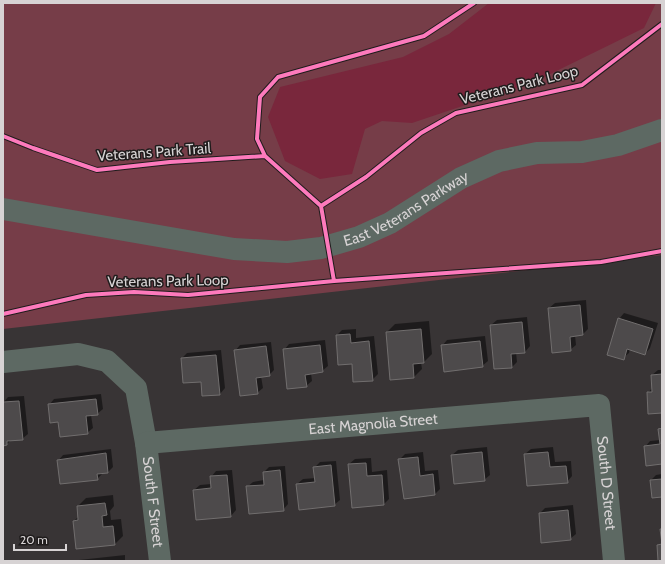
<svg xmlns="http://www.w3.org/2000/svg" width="665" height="564" font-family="Cabin,sans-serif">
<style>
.green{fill:#763d48}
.water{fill:#79273c}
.shadow{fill:#0007}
.building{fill:#4d4a4b;stroke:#716e6e}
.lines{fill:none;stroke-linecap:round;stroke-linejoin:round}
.minor{stroke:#5d6963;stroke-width:22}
.cycleway-casing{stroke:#1f1c1c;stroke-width:6}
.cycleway{stroke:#fd7abc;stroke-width:4}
.labels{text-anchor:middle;stroke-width:3;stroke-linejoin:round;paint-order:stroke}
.street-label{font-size:15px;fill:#d7d3d4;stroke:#1f1c1c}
</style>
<rect width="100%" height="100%" fill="#383435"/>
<path class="green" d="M 3,3 L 662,3 L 662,255 L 3,329 Z"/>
<path class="water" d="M 489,3 L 656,3 L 644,28 L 534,82 L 412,123 L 382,121 L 365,129 L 352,174 L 320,179 L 285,161 L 268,117 L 280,87 L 403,57 L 449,34 Z"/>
<path class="shadow" d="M 586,300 L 588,329 L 583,334 L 575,335 L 576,345 L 570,350 L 549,308 L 555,303 Z
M 624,313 L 658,323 L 650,348 L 645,354 L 630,349 L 629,353 L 623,358 L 619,319 Z
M 527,317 L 530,346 L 525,352 L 516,352 L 517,362 L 512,367 L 491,325 L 497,320 Z
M 429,321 L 432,354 L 424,362 L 421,362 L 422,369 L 414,377 L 387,332 L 395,324 Z
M 356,329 L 356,338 L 374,336 L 378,374 L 372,380 L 353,363 L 337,335 L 342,330 Z
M 485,336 L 488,361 L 482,366 L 442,346 L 447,340 Z
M 325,340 L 328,366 L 322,371 L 311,373 L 312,381 L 306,386 L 284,350 L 289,344 Z
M 271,342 L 274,370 L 269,375 L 261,376 L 263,388 L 257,393 L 235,351 L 240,345 Z
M 221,350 L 225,388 L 220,394 L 201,381 L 182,358 L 187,353 Z
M 658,370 L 662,370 L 662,412 L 648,393 L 653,387 L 652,375 Z
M 101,394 L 103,409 L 97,414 L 91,415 L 93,428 L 87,433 L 59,421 L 49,405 L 54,399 Z
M 24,396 L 28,434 L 22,439 L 11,440 L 7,444 L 3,445 L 3,403 L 8,397 Z
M 662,426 L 662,463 L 645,447 L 650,441 L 660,440 L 659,429 Z
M 487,447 L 490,475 L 484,480 L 452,455 L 458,450 Z
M 553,447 L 555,462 L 571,461 L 572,476 L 567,482 L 525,454 L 531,449 Z
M 111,449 L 113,467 L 108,472 L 103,473 L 97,479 L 58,461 L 63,455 Z
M 423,452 L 425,471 L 438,470 L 440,489 L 435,494 L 399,460 L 405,454 Z
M 371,458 L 372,472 L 387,470 L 389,499 L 384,504 L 349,464 L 355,459 Z
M 336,461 L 340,500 L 334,505 L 297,484 L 303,479 L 316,478 L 314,468 L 320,462 Z
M 285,466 L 288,504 L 283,510 L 247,487 L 253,482 L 264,480 L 264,472 L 269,467 Z
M 232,470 L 236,510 L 231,516 L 194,490 L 200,485 L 211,484 L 211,477 L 216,471 Z
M 662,474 L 662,496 L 651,480 L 656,475 Z
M 113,495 L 114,506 L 110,511 L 111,520 L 121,519 L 123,536 L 115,544 L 74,521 L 79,516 L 78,506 L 86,498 Z
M 573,505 L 576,534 L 570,539 L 540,513 L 545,508 Z
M 125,555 L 125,561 L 79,561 L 79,560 Z"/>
<path class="building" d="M 580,305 L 583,335 L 570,337 L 571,351 L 552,353 L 548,308 Z
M 618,318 L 653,329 L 645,355 L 627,349 L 624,360 L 607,355 Z
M 522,322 L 525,353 L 511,354 L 512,368 L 494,369 L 490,325 Z
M 421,329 L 424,363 L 413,364 L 414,378 L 390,380 L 386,332 Z
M 350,334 L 351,343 L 369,341 L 373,381 L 353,382 L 352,364 L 338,365 L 336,335 Z
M 480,341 L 483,367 L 444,372 L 441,345 Z
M 320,345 L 323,372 L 305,375 L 307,387 L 287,389 L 283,349 Z
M 266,346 L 270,376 L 256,378 L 258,394 L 240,396 L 234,350 Z
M 216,355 L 220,395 L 202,396 L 201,382 L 183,383 L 181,358 Z
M 662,374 L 662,413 L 648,414 L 647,392 L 652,392 L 651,375 Z
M 96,399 L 98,415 L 86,416 L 88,434 L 60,437 L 58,422 L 50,423 L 48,404 Z
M 19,401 L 23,440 L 7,441 L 7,445 L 3,446 L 3,402 Z
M 662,428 L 662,464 L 646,466 L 644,446 L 660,444 L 658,429 Z
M 482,452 L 485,481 L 454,484 L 451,455 Z
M 548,452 L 550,467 L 566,466 L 568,483 L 527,486 L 524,454 Z
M 106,453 L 108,473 L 97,474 L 98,480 L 60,484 L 57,460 Z
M 418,457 L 420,476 L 433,474 L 435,495 L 404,499 L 398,459 Z
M 366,463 L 367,476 L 382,475 L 384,505 L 352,508 L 348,464 Z
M 331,465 L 335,506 L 299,510 L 296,484 L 315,482 L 313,467 Z
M 280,470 L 284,511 L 249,514 L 246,486 L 264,485 L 263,472 Z
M 227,475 L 231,517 L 196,520 L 193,490 L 211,488 L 210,476 Z
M 662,479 L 662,497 L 652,498 L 650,480 Z
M 105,503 L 107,515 L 102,516 L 103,527 L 113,526 L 115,545 L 76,549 L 73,521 L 78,520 L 77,506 Z
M 568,510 L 571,540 L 541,543 L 539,513 Z
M 660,529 L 662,529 L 662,561 L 658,561 L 657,545 L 662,544 Z"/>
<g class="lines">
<g class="minor">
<path id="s1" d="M 3,209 L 234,249 L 287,252 L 321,248 L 359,237 L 390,223 L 461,178 L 499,161 L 537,153 L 582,152 L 618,145 L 662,130"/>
<path id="s2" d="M 3,362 L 78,354 L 107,361 L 136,388 L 146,443 L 160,561"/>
<path id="s3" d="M 146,443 L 599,405 L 614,561"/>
</g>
<defs>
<path id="cycleway" d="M 3,136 L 33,148 L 97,170 L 170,162 L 265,156
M 321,206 L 366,177 L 421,133 L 456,113 L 582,85 L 662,24
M 334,281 L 321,206 L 265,156 L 257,139 L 260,97 L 278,77 L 424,36 L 474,3
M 3,314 L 86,295 L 134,292 L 188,295 L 334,281 L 601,262 L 662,251"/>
</defs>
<use href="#cycleway" class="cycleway-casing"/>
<use href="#cycleway" class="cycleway"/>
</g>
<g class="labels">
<g class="street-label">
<text transform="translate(519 85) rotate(-14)" y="5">Veterans Park Loop</text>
<text transform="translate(154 152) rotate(-4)" y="5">Veterans Park Trail</text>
<text dy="5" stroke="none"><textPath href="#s1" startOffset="416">East Veterans Parkway</textPath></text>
<text transform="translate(168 281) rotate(-1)" y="5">Veterans Park Loop</text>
<text dy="5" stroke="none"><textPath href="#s3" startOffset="228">East Magnolia Street</textPath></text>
<text dy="5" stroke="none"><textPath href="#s3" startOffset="533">South D Street</textPath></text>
<text dy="5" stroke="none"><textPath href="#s2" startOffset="260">South F Street</textPath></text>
</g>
</g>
<rect width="665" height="564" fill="none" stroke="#d7d3d4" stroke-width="8"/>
<path d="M14 544v6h52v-6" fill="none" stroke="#d7d3d4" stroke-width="2"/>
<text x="20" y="544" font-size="12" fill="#d7d3d4" stroke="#1f1c1c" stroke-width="3" paint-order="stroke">20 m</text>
</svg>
